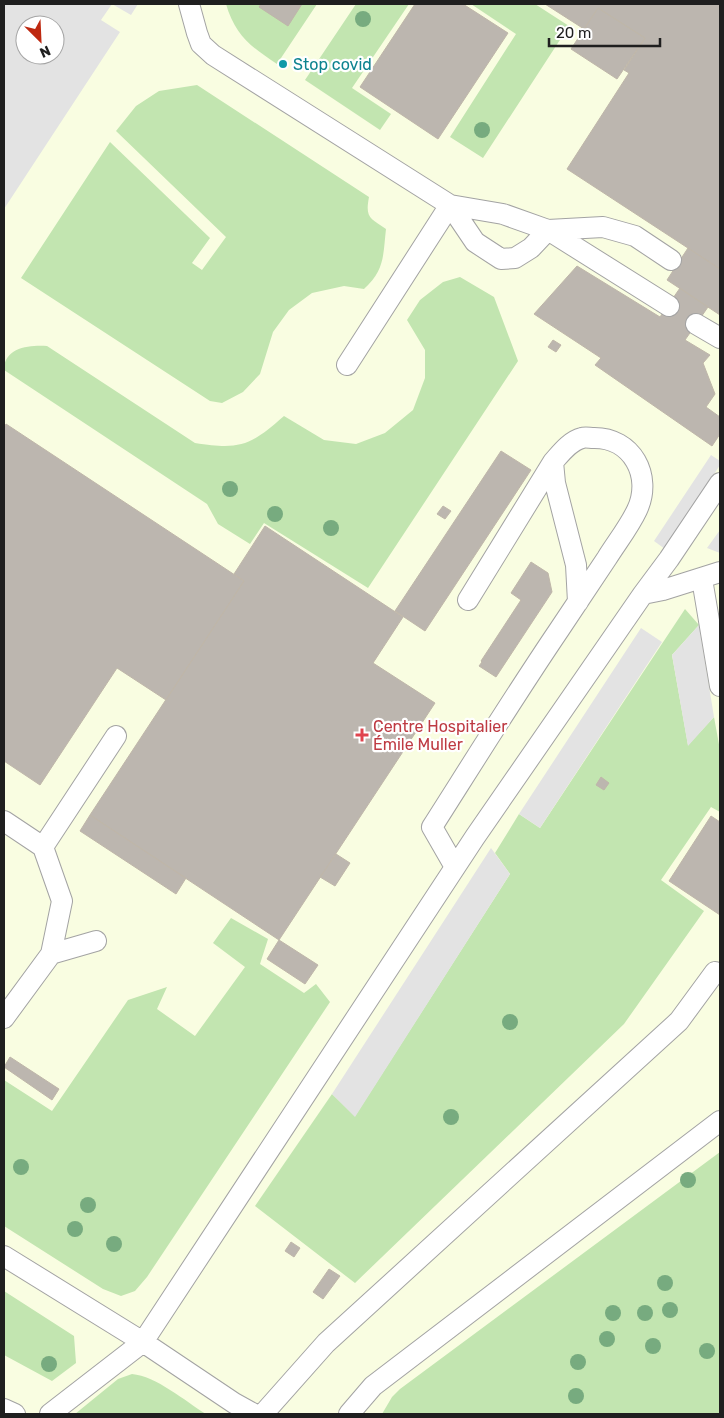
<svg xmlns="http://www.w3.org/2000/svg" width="724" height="1418" font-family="Rubik,sans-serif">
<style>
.education{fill:#f9fde1;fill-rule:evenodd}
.grass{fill:#c2e5b0}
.parking{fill:#e3e3e3;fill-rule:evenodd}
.building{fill:#bcb6af;stroke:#bfb6a9}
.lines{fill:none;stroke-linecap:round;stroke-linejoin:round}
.lane-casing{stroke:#a3a3a3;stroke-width:22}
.lane{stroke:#fff;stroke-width:20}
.tree{fill:#77ab7f}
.culture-dot{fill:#0f9aa8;stroke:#fff;stroke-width:2}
.health-dot{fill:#e0444e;stroke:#fff;stroke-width:2}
.labels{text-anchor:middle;stroke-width:4.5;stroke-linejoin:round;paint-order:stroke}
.culture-label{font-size:16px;fill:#0d838f;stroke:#fff;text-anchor:start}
.health-label{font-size:16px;fill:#be3a42;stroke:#fff;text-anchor:start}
</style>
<rect width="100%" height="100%" fill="#efede6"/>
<path class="education" d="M 4,4 L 720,4 L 720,1414 L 4,1414 ZM 25,25 L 55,25 L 55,55 L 25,55 Z"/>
<path class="grass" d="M 226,4 L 317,4 L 277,64 C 251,47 235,35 226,4 Z
M 356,4 L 409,4 L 352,88 L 391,114 L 380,130 L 305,80 Z
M 471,4 L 535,4 L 569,26 L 483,158 L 450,137 L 516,34 Z
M 197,85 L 369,197 C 365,218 370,218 386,229 C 383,255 385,270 364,289 L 344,286 L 312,293 L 289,310 L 273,332 L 260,374 L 243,392 L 222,403 L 210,401 L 21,278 L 110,142 L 210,238 L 192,263 L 202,270 L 226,237 L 116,131 L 136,106 L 159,91 Z
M 460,277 L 494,297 L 518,361 L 368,588 L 264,523 L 250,544 L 218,524 L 207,504 L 4,370 C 4,347 30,345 47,346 L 195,443 C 240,450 250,446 284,416 L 324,440 L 356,444 L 385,433 L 413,410 L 425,378 L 425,350 L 407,320 L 420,300 L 443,282 Z
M 685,609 L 699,625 L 672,655 L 688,745 L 714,717 L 720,750 L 720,812 L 711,807 L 661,880 L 704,911 L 624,1024 L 355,1283 L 255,1206 L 332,1094 L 355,1116 L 510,874 L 495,853 L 519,814 L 540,828 Z
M 231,918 L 268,939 L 260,964 L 304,993 L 316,984 L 330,1002 L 147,1277 L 135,1291 L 121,1296 L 103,1289 L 4,1226 L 4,1080 L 52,1111 L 128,1000 L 167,987 L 157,1009 L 195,1036 L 245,967 L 213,943 Z
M 720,1152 L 720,1414 L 382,1414 L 392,1397 L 400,1389 Z
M 4,1291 L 74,1336 L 76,1363 L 52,1381 L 4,1355 Z
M 132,1374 C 156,1376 185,1401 206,1414 L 75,1414 L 118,1379 Z"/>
<path class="parking" d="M 4,4 L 112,4 L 101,20 L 120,32 L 4,209 ZM 25,25 L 55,25 L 55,55 L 25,55 Z
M 112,4 L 138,4 L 131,15 Z
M 711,455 L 720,461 L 720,465 L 665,549 L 654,541 Z
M 720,530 L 720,553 L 707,548 Z
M 699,625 L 714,717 L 688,746 L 672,655 Z
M 641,628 L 662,642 L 540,828 L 519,814 Z
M 491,848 L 510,874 L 355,1117 L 332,1094 Z"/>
<path class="building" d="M 261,4 L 302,4 L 288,26 L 259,7 Z
M 415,4 L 463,4 L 508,33 L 438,139 L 360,87 Z
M 545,4 L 720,4 L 720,269 L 567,169 L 629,73 L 624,70 L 645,38 L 598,8 L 584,29 Z
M 598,8 L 645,38 L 617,79 L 571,49 Z
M 688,248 L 720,269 L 720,315 L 667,280 Z
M 577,266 L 660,317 L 680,288 L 708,307 L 685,340 L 710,355 L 703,363 L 715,394 L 706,407 L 720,417 L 720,434 L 712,446 L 595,365 L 601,358 L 534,314 Z
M 553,340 L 561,345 L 556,352 L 548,347 Z
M 6,424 L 244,581 L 166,700 L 117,668 L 40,785 L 4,761 L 4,428 Z
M 501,451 L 531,470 L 425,631 L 395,611 Z
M 443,506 L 451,511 L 445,519 L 437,514 Z
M 265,526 L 403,617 L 373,663 L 435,703 L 279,940 L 90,815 L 244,581 L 234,574 Z
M 531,562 L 548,573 L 552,592 L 496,677 L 479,666 L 482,662 L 481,661 L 521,600 L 511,593 Z
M 601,777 L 609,783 L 604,790 L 596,785 Z
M 90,815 L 186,878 L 176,894 L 80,831 Z
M 711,816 L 720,822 L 720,915 L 669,881 Z
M 336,854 L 350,863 L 335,886 L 320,877 Z
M 279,940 L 318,965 L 305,984 L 267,959 Z
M 10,1057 L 59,1089 L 52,1100 L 4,1067 Z
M 291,1242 L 300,1248 L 294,1257 L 285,1251 Z
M 329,1269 L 340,1276 L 323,1299 L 313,1292 Z"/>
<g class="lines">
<defs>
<path id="lane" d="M 189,4 L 197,33 L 201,44 L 213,55 L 450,205 L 503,214 L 548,230 L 669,306
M 696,324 L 720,338
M 347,365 L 450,205 L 475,242 L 501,259 L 515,258 L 531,248 L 548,230 L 603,227 L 635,236 L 671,260
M 553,462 L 555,483 L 576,565 L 578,602
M 702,579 L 720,686
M 643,594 L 663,590 L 720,572
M 4,821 L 43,847 L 62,901 L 51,954
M 43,847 L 116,736
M 455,867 L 432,827 C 474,761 515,695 559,630 C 575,606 591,582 607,558 C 617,542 629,527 637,510 C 653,476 632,437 593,438 C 590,438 585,437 582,438 C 570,441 561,453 553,462 L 468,600
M 4,1018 L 51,954 L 96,941
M 4,1256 L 143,1342 L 50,1414
M 4,1409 L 15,1414
M 254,1414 L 234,1403 L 143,1342 L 475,837 L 643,594 L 669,559 L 720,483
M 263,1414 L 326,1343 L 679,1021 L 715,972
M 349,1414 L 373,1386 L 720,1121"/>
</defs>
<use href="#lane" class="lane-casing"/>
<use href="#lane" class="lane"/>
</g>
<g class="tree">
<circle cx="363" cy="19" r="8"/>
<circle cx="482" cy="130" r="8"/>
<circle cx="230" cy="489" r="8"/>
<circle cx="275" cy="514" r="8"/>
<circle cx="331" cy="528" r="8"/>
<circle cx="510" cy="1022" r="8"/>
<circle cx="451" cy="1117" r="8"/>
<circle cx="21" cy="1167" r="8"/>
<circle cx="688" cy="1180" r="8"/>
<circle cx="88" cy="1205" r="8"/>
<circle cx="75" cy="1229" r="8"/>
<circle cx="114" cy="1244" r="8"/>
<circle cx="665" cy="1283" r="8"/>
<circle cx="670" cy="1310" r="8"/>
<circle cx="613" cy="1313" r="8"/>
<circle cx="645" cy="1313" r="8"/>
<circle cx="607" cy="1339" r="8"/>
<circle cx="653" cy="1346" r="8"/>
<circle cx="707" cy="1351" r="8"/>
<circle cx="578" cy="1362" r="8"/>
<circle cx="49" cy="1364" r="8"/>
<circle cx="576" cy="1396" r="8"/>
</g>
<circle class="culture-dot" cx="283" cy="64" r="5"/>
<path class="health-dot" d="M359.5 727.5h5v5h5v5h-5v5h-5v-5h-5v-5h5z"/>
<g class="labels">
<g class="culture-label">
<text x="293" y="70">Stop covid</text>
</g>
<g class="health-label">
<text x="373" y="732">Centre Hospitalier<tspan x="373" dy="18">Émile Muller</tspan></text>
</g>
</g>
<rect width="724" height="1418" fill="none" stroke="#1f1f1f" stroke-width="10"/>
<g transform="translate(40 40) rotate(156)"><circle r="24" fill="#ffffff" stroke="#a5a5a5"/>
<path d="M0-4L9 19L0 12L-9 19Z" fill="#be2810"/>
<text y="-8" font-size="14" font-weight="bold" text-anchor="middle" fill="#1f1f1f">N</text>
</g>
<path d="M549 38v8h111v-8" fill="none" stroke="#1f1f1f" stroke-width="2.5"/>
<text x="556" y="38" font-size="15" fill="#1f1f1f" stroke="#ffffff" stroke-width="4" paint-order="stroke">20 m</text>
</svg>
